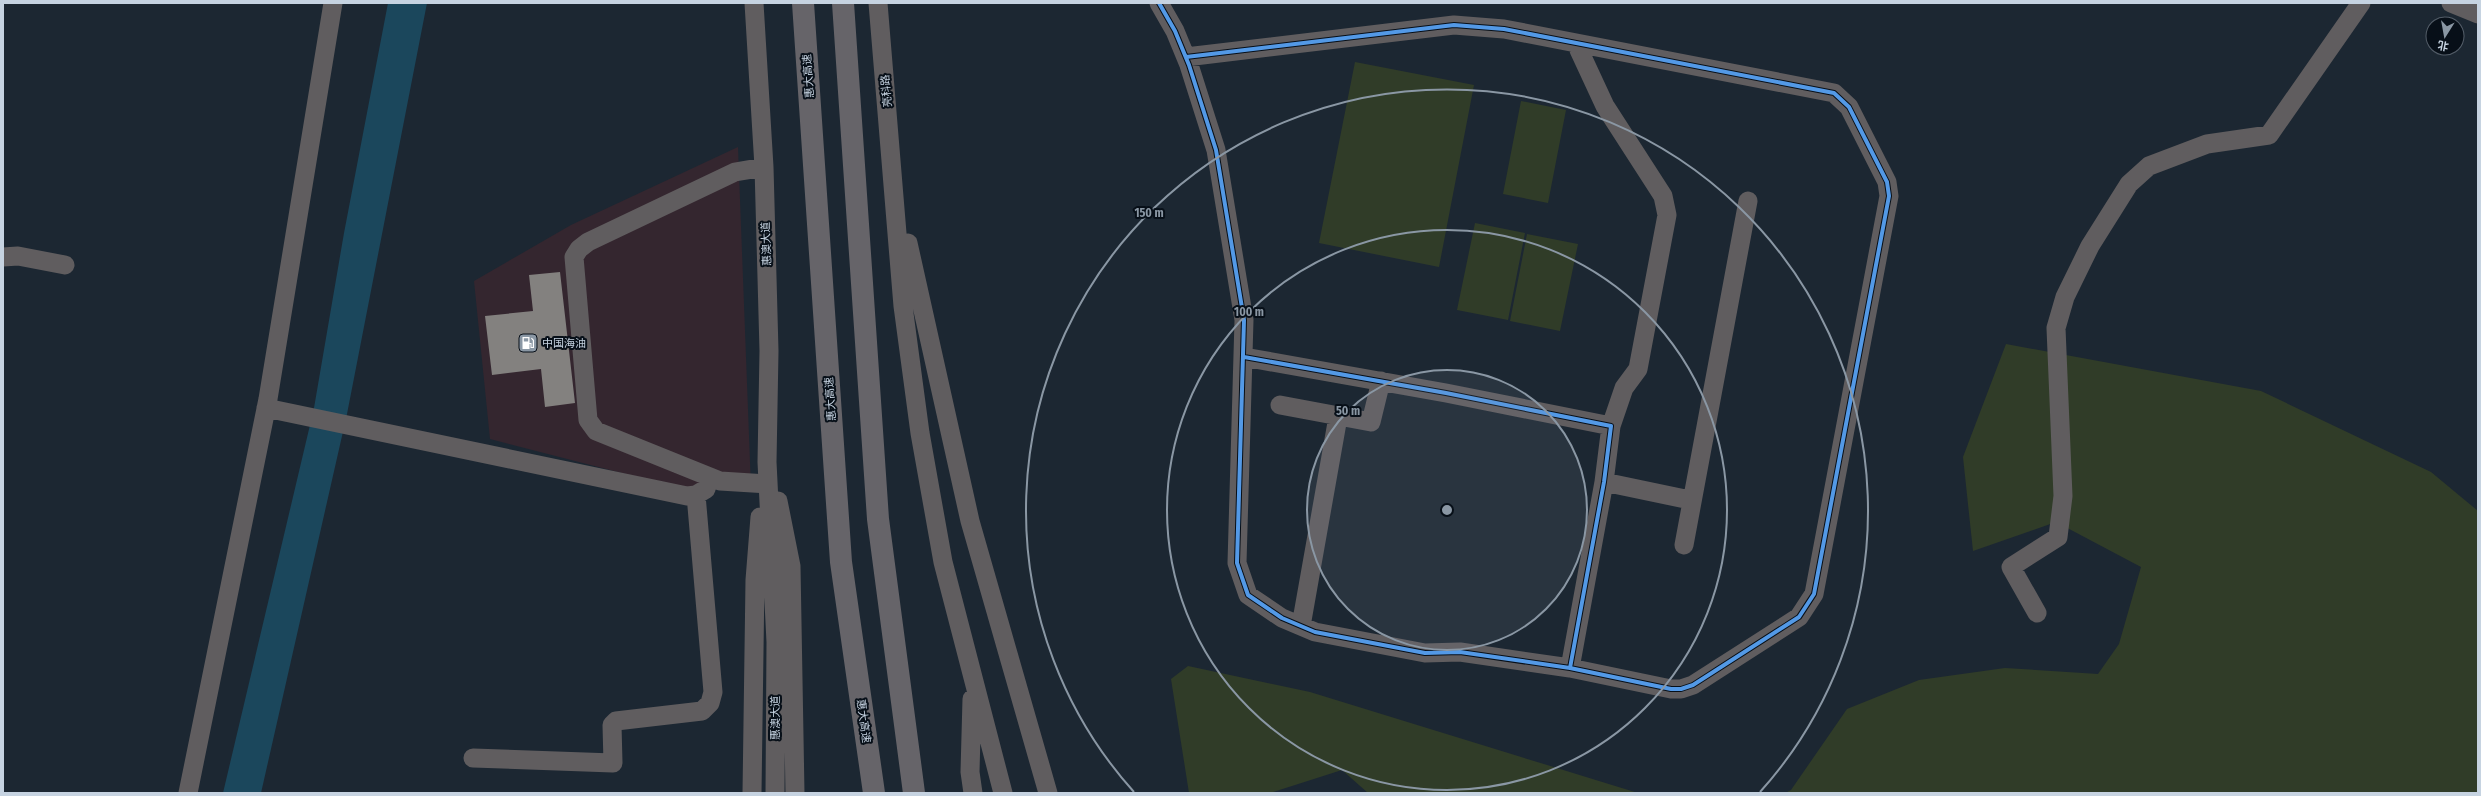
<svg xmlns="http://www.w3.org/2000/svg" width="2481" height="796" font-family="'Fira Sans Condensed','Noto Sans SC',sans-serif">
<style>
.commercial{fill:#34262f}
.green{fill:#303c28}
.water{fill:#1b475c}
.building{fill:#83817f}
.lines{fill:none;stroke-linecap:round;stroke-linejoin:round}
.minor{stroke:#605d5f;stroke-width:19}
.highway{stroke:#666469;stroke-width:22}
.cycleway-casing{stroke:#070f18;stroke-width:6}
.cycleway{stroke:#5399e6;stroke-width:4}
.ring{fill:none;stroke:#8a97a4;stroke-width:2}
.labels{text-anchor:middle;stroke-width:4;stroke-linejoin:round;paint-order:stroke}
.street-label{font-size:11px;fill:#c6d3e1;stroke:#070f18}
.poi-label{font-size:11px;fill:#c6d3e1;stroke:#070f18;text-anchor:start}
.centre{fill:#8a97a4;stroke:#070f18;stroke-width:2}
.ring-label{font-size:12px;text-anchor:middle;font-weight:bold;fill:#8a97a4;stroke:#070f18;stroke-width:4;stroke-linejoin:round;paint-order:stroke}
</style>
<rect width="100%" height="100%" fill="#1c2732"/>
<path class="commercial" d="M 738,147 L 751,488 L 680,488 L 490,439 L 474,281 L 571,225 Z"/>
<path class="green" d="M 1355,62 L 1474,85 L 1439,267 L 1319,243 Z
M 1521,101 L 1566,110 L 1548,203 L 1503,194 Z
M 1475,223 L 1525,233 L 1508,320 L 1457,310 Z
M 1527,234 L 1578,244 L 1560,331 L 1510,321 Z
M 2006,344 L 2261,391 L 2431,472 L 2478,511 L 2478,793 L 1785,793 L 1791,790 L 1847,709 L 1919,680 L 2005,668 L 2098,674 L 2119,644 L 2141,567 L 2056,522 L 1973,551 L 1963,457 Z
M 1188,666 L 1310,692 L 1638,793 L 1368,793 L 1342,770 L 1270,793 L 1189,793 L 1171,679 Z"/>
<path class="water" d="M 388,3 L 427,3 L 347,414 L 261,793 L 223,793 L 314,408 L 344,233 Z"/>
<path class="building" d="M 560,272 L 575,403 L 545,407 L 541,369 L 492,375 L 485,316 L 533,311 L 529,275 Z"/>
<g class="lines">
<path class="minor" d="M 754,3 L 764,167 L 769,351 L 767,462 L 776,642 L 775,793
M 878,3 L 903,306 L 920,433 L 943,562 L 1003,793
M 1159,3 L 1175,31 L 1189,65 L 1216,150 L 1244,320 L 1237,563 L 1248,595 L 1282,618 L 1315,632 L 1425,653 L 1460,652 L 1570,668 L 1604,482 L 1611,426 L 1446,393 L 1244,357
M 2451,3 L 2478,14
M 1580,45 L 1579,50 L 1605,106 L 1663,196 L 1667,215 L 1638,369 L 1624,388 L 1611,426
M 1186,57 L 1454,25 L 1504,29 L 1834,93 L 1849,107 L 1887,182 L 1889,196 L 1814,594 L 1799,617 L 1693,685 L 1681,689 L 1671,689 L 1570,668
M 764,167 L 735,172 L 588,242 L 579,249 L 574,257 L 588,420 L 596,431 L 720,481 L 768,484
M 908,243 L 970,521 L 1048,793
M 3,257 L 18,256 L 65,265
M 1280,405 L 1371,422 L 1381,381
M 266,408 L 687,496 L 696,495 L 706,489
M 1604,482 L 1690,500
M 778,501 L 791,566 L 795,793
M 1684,545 L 1748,201
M 2037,613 L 2011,567 L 2058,537 L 2063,496 L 2056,328 L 2065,297 L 2090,246 L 2129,184 L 2149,166 L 2207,144 L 2269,135 L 2361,3
M 1301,626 L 1338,417
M 972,699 L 970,772 L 973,793
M 473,758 L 613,763 L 612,725 L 616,721 L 702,711 L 710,703 L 713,692 L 696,495
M 188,793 L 268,399 L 333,3
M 752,793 L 755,580 L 760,517"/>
<path class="highway" d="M 803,3 L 841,562 L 874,793
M 843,3 L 878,519 L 914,793"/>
<defs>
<path id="cycleway" d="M 1159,3 L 1175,31 L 1189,65 L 1216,150 L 1244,320 L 1237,563 L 1248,595 L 1282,618 L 1315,632 L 1425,653 L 1460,652 L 1570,668 L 1604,482 L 1611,426 L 1446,393 L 1244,357
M 1186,57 L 1454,25 L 1504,29 L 1834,93 L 1849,107 L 1887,182 L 1889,196 L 1814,594 L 1799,617 L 1693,685 L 1681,689 L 1671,689 L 1570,668"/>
</defs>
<use href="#cycleway" class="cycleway-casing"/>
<use href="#cycleway" class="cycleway"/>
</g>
<circle cx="1447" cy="510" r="140" fill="#8a97a4" fill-opacity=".12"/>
<g class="ring">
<circle cx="1447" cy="510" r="140"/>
<circle cx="1447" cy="510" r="280"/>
<path d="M1134 792A421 421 0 1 1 1760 792"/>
</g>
<defs>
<symbol id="fuel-square" viewBox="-11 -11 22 22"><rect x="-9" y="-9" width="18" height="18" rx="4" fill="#8a97a4" stroke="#070f18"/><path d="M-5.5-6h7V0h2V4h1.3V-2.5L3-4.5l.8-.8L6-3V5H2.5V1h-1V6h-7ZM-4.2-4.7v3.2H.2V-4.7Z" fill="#fff"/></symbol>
</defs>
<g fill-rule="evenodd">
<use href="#fuel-square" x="517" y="332" width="22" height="22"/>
</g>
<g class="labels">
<g class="street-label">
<text transform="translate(808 76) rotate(-94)" y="4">惠大高速</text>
<text transform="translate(886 91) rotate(-95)" y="4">亮科路</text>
<text transform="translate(766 244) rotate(-92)" y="4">惠澳大道</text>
<text transform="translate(830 399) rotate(-94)" y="4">惠大高速</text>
<text transform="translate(775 718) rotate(-90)" y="4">惠澳大道</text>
<text transform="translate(864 721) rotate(82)" y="4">惠大高速</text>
</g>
<g class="poi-label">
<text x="542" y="347">中国海油</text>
</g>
</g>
<circle cx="1447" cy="510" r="6" class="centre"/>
<g class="ring-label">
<text x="1149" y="217">150 m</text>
<text x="1249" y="316">100 m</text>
<text x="1348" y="415">50 m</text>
</g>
<rect width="2481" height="796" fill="none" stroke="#c6d3e1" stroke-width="8"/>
<g transform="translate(2445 36) rotate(191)"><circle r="19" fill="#070f18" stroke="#535d68"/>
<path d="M0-3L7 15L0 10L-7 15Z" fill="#8a97a4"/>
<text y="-6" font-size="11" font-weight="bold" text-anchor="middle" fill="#c6d3e1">北</text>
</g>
</svg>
